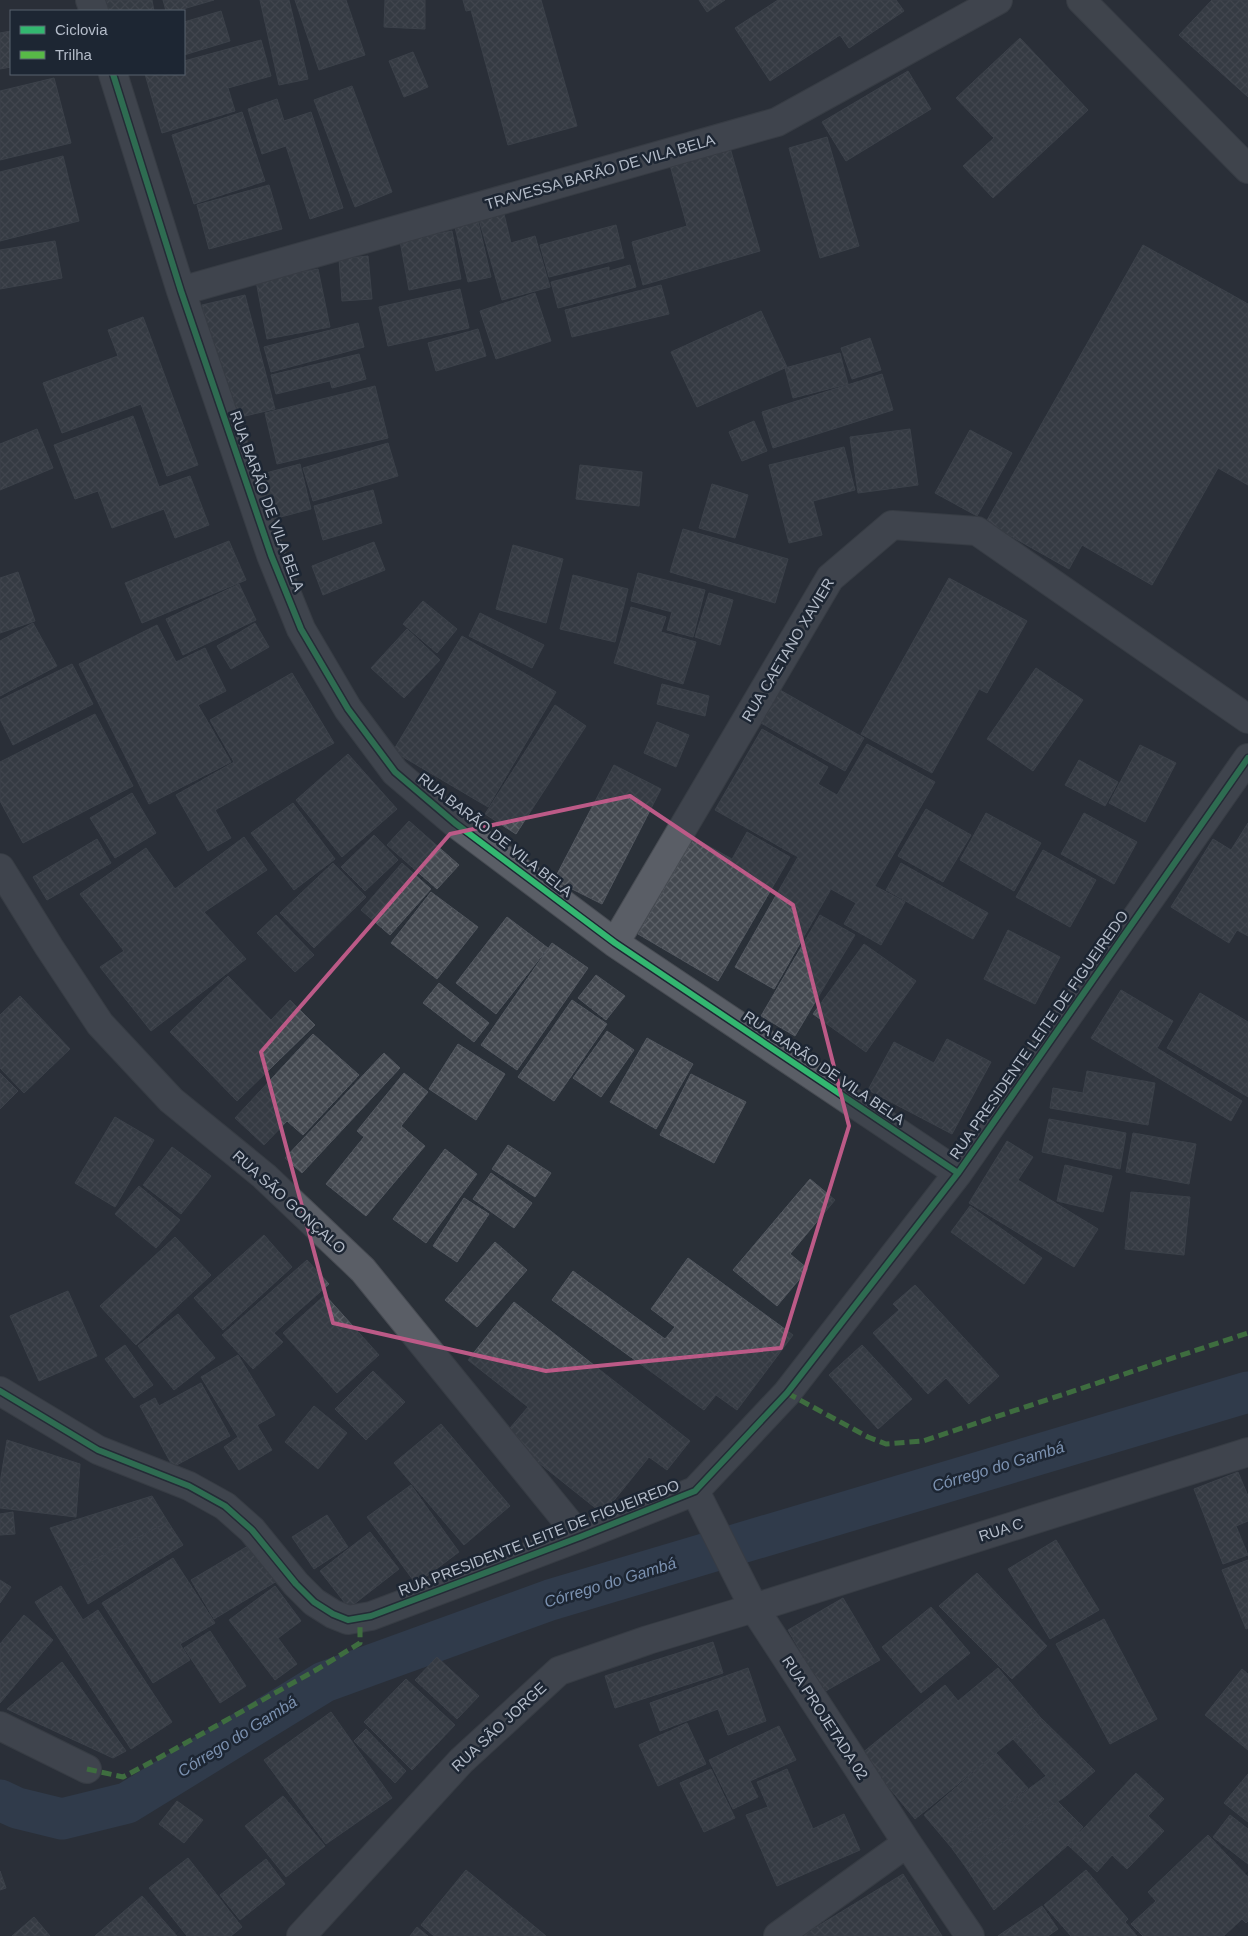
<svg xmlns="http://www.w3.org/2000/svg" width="1248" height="1936" font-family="Helvetica,sans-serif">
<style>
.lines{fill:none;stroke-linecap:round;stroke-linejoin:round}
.canal{stroke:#384963;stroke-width:41}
.building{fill:url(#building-cross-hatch);stroke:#52575f}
.street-casing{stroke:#484c53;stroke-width:30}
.secondary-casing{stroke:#484c53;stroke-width:30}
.street{stroke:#5a5e66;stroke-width:28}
.secondary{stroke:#595d64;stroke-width:28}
.quiet{stroke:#58b947;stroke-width:5;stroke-dasharray:10 5;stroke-linecap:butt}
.cycleway-casing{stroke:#1d2633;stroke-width:9}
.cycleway{stroke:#33b770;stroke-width:6}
.marked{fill:none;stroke:#bc5a87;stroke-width:4;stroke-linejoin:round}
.labels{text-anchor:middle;stroke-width:5;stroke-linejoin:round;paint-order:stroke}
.street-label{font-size:15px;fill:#b4bcc9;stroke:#1d2633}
.water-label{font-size:16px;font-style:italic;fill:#7c92b1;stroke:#1d2633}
</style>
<defs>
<pattern id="building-cross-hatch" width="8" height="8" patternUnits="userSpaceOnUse" patternTransform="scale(1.25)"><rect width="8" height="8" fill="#444950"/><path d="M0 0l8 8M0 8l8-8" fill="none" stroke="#5d6168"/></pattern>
</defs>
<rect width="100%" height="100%" fill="#2a3038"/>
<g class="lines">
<path class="canal" d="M 0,1800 L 17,1808 L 62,1819 L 127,1803 L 324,1682 L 550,1600 L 1248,1392"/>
</g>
<path class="building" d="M 106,0 L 152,0 L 154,11 L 108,11 Z
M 163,0 L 214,0 L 176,11 L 166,11 Z
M 260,0 L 289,0 L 308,79 L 279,85 Z
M 295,0 L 346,0 L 365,55 L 319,70 Z
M 385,0 L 425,0 L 425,29 L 384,27 Z
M 463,0 L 541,0 L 577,126 L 508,145 L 471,10 L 466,11 Z
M 699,0 L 725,0 L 707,12 Z
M 778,0 L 896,0 L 904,11 L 849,48 L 840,35 L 770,81 L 735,28 Z
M 1212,0 L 1248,0 L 1248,97 L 1179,35 Z
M 221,11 L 230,41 L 184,55 L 184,22 Z
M 11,31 L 11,67 L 0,69 L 0,33 Z
M 1020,38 L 1088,110 L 993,198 L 963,166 L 994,138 L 956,98 Z
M 261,40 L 271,76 L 228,88 L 235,111 L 162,133 L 145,74 L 184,74 L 184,61 Z
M 413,52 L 428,87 L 404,97 L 389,61 Z
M 908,71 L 931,109 L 846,161 L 822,122 Z
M 54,78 L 71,143 L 0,160 L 0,91 Z
M 352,86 L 392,192 L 355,207 L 314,100 Z
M 277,99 L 284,121 L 311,112 L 343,208 L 310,219 L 286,146 L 262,154 L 248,109 Z
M 242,112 L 265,181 L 194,204 L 172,135 Z
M 827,137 L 859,246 L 820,258 L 789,148 Z
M 728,141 L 760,251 L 643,285 L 632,242 L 687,226 L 668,158 Z
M 63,156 L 79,221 L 0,241 L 0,172 Z
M 269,185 L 282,229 L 209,249 L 197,205 Z
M 503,210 L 511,243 L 535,236 L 550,287 L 502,300 L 478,216 Z
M 478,221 L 491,277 L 468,282 L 455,227 Z
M 616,225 L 624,258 L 549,277 L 540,245 Z
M 452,231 L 461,279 L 409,290 L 400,241 Z
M 55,241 L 62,278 L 0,289 L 0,250 Z
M 1143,245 L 1248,304 L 1248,485 L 1218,468 L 1152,585 L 1082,545 L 1069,569 L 986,522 Z
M 368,256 L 372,299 L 342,301 L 339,259 Z
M 630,265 L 636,287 L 558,308 L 551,282 L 609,267 L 609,271 Z
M 318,269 L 330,327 L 267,339 L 256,281 Z
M 661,285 L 669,314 L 572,337 L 565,310 Z
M 460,289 L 469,328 L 388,346 L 379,307 Z
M 535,293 L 551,341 L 496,359 L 480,311 Z
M 245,295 L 275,409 L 232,419 L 202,305 Z
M 761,311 L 787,367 L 697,407 L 671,352 Z
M 143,317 L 198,465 L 167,476 L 141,404 L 62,433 L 43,383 L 118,356 L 108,330 Z
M 358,323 L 364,347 L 271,372 L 264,347 Z
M 478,329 L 486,356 L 436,371 L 428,343 Z
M 870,338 L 881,370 L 852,379 L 841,348 Z
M 840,353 L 848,384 L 793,398 L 785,368 Z
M 359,354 L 366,379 L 332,388 L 330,381 L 276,394 L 271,375 Z
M 882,374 L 893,410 L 773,448 L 762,412 Z
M 375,386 L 388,438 L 277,464 L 265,413 Z
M 133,416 L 159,487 L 190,476 L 209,525 L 175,538 L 164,509 L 112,528 L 98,491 L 75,499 L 54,445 Z
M 754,421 L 767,451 L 742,461 L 729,432 Z
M 37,429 L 53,468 L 0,490 L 0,444 Z
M 910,429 L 918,485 L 858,493 L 850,437 Z
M 970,430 L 1012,453 L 977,516 L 935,493 Z
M 388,443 L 398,476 L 313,501 L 303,468 Z
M 844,447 L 855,490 L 813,501 L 822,535 L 789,543 L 769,465 Z
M 300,464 L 311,509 L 273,519 L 262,474 Z
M 580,465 L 642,472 L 639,506 L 576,499 Z
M 712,484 L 748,495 L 735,538 L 699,528 Z
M 373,490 L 382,523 L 323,540 L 314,506 Z
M 683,529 L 788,559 L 775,603 L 670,572 Z
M 229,541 L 246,580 L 142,623 L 125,583 Z
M 374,542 L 385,570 L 323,595 L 312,566 Z
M 513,545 L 563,559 L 546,623 L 496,609 Z
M 18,572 L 35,621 L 0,633 L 0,578 Z
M 638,573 L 705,590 L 693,637 L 667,630 L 672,612 L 631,601 Z
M 573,575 L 628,589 L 615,642 L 560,629 Z
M 949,578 L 1027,621 L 987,693 L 979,689 L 932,773 L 861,734 Z
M 239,584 L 256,620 L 183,655 L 166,619 Z
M 709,593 L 733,600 L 720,645 L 695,637 Z
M 423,601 L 457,629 L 437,653 L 403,624 Z
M 631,607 L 666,617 L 661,632 L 696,642 L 683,684 L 614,663 Z
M 480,613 L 544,645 L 532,668 L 469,636 Z
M 33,623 L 57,666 L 0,696 L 0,641 Z
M 255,623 L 269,647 L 231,669 L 217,646 Z
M 157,625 L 176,662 L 205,648 L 226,691 L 198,705 L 231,762 L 149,804 L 79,664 Z
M 407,629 L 440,660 L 404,698 L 371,668 Z
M 462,636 L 556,692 L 488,807 L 393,751 Z
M 72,664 L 93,704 L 13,745 L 0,719 L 0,700 Z
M 1036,668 L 1083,700 L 1033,771 L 987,739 Z
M 292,673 L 334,743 L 215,810 L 231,838 L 208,851 L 176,795 L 234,762 L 210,720 Z
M 662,684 L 709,696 L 705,716 L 657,704 Z
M 780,690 L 864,738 L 845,771 L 761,723 Z
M 555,705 L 586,726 L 516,834 L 485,814 Z
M 95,714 L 133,786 L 23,843 L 0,801 L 0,762 Z
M 657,722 L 689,735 L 676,767 L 644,753 Z
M 762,729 L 828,767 L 818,784 L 837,795 L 867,744 L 935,782 L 875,886 L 905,902 L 881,945 L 844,924 L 856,903 L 831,889 L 774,989 L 735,967 L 798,857 L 715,810 Z
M 1140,745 L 1176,763 L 1145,822 L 1109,803 Z
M 348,754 L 397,809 L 342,857 L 296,800 Z
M 1079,760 L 1118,782 L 1105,806 L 1065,785 Z
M 614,765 L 661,789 L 602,904 L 554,880 Z
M 132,793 L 156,833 L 115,858 L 90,818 Z
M 293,803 L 335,859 L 294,890 L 251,833 Z
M 926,809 L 971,835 L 943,882 L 898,856 Z
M 986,813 L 1041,843 L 1014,891 L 960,860 Z
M 1084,813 L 1137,842 L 1114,884 L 1061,854 Z
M 409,821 L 459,865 L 437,889 L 387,845 Z
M 1248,823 L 1248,936 L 1237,930 L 1229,943 L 1171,907 L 1213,839 L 1231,850 Z
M 747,832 L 790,857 L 718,981 L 638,934 L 694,838 L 732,859 Z
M 374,835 L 398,860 L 365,891 L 341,867 Z
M 244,837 L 267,870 L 204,912 L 246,959 L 151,1031 L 100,967 L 124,951 L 80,894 L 146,848 L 175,889 Z
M 97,839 L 111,863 L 47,900 L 33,877 Z
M 1043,850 L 1096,880 L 1070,927 L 1016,897 Z
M 333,863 L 366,897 L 314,948 L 280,913 Z
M 402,863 L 431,889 L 390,935 L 361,910 Z
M 901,863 L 988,913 L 973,939 L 886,890 Z
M 431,892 L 478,927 L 437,979 L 391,943 Z
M 276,915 L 314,955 L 295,972 L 257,933 Z
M 820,915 L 855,935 L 795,1036 L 761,1016 Z
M 507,917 L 548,948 L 496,1014 L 456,983 Z
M 1008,930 L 1060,957 L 1035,1004 L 984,979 Z
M 552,943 L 588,968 L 517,1070 L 481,1045 Z
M 864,944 L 916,981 L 866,1052 L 813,1014 Z
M 596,975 L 625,996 L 606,1020 L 578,998 Z
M 228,976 L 271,1020 L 290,1000 L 315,1025 L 237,1101 L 170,1032 Z
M 439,983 L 489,1023 L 474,1042 L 423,1003 Z
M 1121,990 L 1173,1021 L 1157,1048 L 1242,1101 L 1231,1121 L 1091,1038 Z
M 1200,993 L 1248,1022 L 1248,1097 L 1167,1048 Z
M 20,996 L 70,1049 L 24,1093 L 0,1068 L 0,1015 Z
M 572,1000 L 607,1024 L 554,1101 L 518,1077 Z
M 607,1031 L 634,1050 L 601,1097 L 573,1078 Z
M 313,1034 L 359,1075 L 303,1135 L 287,1121 L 264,1145 L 235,1118 Z
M 647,1038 L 693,1064 L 656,1129 L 610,1102 Z
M 947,1039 L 991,1062 L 952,1134 L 868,1090 L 894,1042 L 934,1063 Z
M 458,1044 L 505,1074 L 476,1120 L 429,1089 Z
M 384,1053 L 400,1068 L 302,1173 L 285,1158 Z
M 1087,1071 L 1155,1083 L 1148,1125 L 1050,1108 L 1053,1088 L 1083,1093 Z
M 0,1073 L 18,1091 L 0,1109 Z
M 404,1073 L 428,1092 L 401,1126 L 425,1146 L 366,1216 L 326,1184 L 364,1137 L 357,1131 Z
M 691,1074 L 746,1102 L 714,1163 L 660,1135 Z
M 115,1117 L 154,1140 L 115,1207 L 75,1183 Z
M 1049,1119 L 1126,1133 L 1120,1169 L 1042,1152 Z
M 1133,1133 L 1196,1144 L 1189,1184 L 1126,1172 Z
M 1007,1141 L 1033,1157 L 1018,1180 L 1098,1229 L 1074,1267 L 969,1203 Z
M 508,1145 L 551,1173 L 535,1197 L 492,1169 Z
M 172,1147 L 211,1176 L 181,1214 L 143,1185 Z
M 445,1149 L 477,1174 L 426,1243 L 393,1219 Z
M 1065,1165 L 1112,1176 L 1103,1212 L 1057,1201 Z
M 491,1173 L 532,1203 L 514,1228 L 473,1199 Z
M 810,1179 L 835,1200 L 790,1254 L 808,1269 L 777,1306 L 733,1270 Z
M 139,1186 L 180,1220 L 156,1248 L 115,1214 Z
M 1131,1192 L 1190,1197 L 1184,1255 L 1125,1249 Z
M 464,1198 L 489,1214 L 457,1262 L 433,1246 Z
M 970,1206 L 1042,1258 L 1024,1284 L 951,1232 Z
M 264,1235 L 292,1267 L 223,1330 L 194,1298 Z
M 175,1237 L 211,1275 L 136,1345 L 100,1306 Z
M 495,1242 L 527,1270 L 477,1327 L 445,1300 Z
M 688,1258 L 793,1335 L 737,1410 L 716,1395 L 704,1410 L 552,1300 L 573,1271 L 665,1339 L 675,1327 L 651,1309 Z
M 307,1260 L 329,1284 L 274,1333 L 283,1342 L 253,1369 L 222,1335 Z
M 915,1285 L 999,1376 L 969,1404 L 946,1378 L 928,1394 L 873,1333 L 899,1310 L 893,1304 Z
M 68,1291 L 97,1356 L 39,1381 L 10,1316 Z
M 325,1295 L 379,1355 L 337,1393 L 283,1333 Z
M 514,1302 L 690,1441 L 667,1470 L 649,1457 L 603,1514 L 504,1435 L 528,1407 L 468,1360 Z
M 178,1314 L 215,1358 L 174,1390 L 138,1346 Z
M 125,1345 L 153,1385 L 134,1398 L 105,1359 Z
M 862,1345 L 912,1399 L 878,1429 L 829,1375 Z
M 238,1355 L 275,1415 L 257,1425 L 272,1450 L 239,1470 L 224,1447 L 238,1437 L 201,1377 Z
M 373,1371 L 405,1402 L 366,1440 L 335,1409 Z
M 201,1383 L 230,1436 L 173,1467 L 140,1406 L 155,1398 L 159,1406 Z
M 314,1406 L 347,1433 L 318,1469 L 285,1442 Z
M 441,1424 L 510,1506 L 464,1545 L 394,1463 Z
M 7,1440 L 80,1464 L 76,1517 L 0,1508 L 0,1483 Z
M 1238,1472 L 1248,1496 L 1248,1521 L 1236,1526 L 1248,1555 L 1223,1564 L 1194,1489 Z
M 411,1485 L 459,1552 L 416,1584 L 367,1517 Z
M 152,1496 L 168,1522 L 72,1571 L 50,1528 Z
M 13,1512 L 15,1534 L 0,1535 L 0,1514 Z
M 327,1515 L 348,1547 L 314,1569 L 292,1537 Z
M 168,1522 L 183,1545 L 88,1604 L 72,1571 Z
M 370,1532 L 399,1569 L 349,1608 L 320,1571 Z
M 1056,1540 L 1099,1610 L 1050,1639 L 1008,1569 Z
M 253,1543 L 277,1581 L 214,1619 L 191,1580 Z
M 173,1558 L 215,1623 L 180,1644 L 190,1660 L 153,1683 L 102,1603 Z
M 1248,1560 L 1248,1628 L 1246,1629 L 1222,1570 Z
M 977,1573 L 1047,1646 L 1012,1679 L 939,1606 Z
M 0,1580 L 11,1587 L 0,1603 Z
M 61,1586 L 83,1620 L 98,1610 L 172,1722 L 131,1749 L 35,1602 Z
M 275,1586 L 301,1621 L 278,1638 L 297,1664 L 275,1680 L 229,1620 Z
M 843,1598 L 880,1660 L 824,1692 L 788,1630 Z
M 931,1607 L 970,1653 L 921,1693 L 882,1647 Z
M 24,1615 L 53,1640 L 0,1703 L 0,1644 Z
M 1104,1619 L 1157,1719 L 1110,1744 L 1056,1644 Z
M 210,1631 L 246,1686 L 220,1703 L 184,1648 Z
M 713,1642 L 723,1673 L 615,1708 L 605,1676 Z
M 437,1657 L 479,1696 L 457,1719 L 415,1680 Z
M 62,1662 L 126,1751 L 113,1758 L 7,1709 Z
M 748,1668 L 766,1721 L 728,1735 L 718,1709 L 660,1731 L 650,1703 Z
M 998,1668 L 1040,1717 L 915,1819 L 861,1754 L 945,1685 L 958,1701 Z
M 1242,1669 L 1248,1674 L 1248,1750 L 1205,1715 Z
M 406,1679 L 455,1725 L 412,1770 L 364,1722 Z
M 331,1712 L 392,1798 L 326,1844 L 264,1760 Z
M 1040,1717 L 1095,1771 L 1067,1795 L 1046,1776 L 1013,1739 Z
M 687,1723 L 706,1764 L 658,1786 L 639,1745 Z
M 779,1726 L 796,1760 L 750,1781 L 758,1797 L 733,1809 L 709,1760 Z
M 366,1729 L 406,1771 L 395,1783 L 354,1741 Z
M 996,1753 L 1028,1788 L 951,1847 L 924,1815 Z
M 711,1769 L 735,1818 L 704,1832 L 680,1783 Z
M 787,1769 L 813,1829 L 844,1814 L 860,1850 L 777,1886 L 746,1815 L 768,1807 L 757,1782 Z
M 1136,1773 L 1164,1799 L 1148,1816 L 1164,1831 L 1127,1869 L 1112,1855 L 1097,1872 L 1068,1845 Z
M 1248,1774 L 1248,1822 L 1224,1803 Z
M 1046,1776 L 1067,1795 L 967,1869 L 951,1847 Z
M 283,1796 L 325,1846 L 286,1877 L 245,1826 Z
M 177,1801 L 203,1820 L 184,1843 L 159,1824 Z
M 1058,1802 L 1083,1827 L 1068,1845 L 994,1910 L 967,1869 Z
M 1230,1815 L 1248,1829 L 1248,1864 L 1213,1837 Z
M 1208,1835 L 1248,1877 L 1248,1921 L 1246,1923 L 1242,1919 L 1224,1936 L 1143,1936 L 1131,1924 L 1156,1901 L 1148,1892 Z
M 188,1858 L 242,1927 L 231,1936 L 187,1936 L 149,1888 Z
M 266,1859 L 285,1884 L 240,1920 L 220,1895 Z
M 466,1870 L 546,1936 L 434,1936 L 421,1925 Z
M 1086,1870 L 1128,1919 L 1125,1922 L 1137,1936 L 1071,1936 L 1044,1905 Z
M 0,1871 L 6,1888 L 0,1890 Z
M 903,1874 L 942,1936 L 802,1936 Z
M 142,1896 L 177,1936 L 95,1936 Z
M 1042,1906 L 1058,1929 L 1048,1936 L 998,1936 Z
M 34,1917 L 50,1936 L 12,1936 Z
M 417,1927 L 428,1936 L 410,1936 Z"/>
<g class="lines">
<defs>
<path id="street" d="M 90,0 L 94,11
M 113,74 L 181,291 L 271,555 L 301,629 L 348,709 L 395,772 L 455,823 L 615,943 L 958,1173
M 181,291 L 777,122 L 998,0
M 0,868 L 49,947 L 100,1024 L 171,1100 L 264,1176 L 363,1270 L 580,1537
M 615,943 L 830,578 L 892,525 L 977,531 L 1248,719
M 0,1391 L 98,1450 L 189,1486 L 225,1506 L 252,1530 L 296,1584 L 314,1602 L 333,1614 L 348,1620 L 371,1616 L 580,1537 L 695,1491 L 787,1393 L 958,1173 L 1248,758
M 695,1491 L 754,1608 L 907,1843 L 970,1936
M 0,1726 L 87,1769
M 301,1936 L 461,1761 L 559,1671 L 648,1640 L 754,1608 L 1248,1452
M 778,1936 L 907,1843"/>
<path id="secondary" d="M 1081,0 L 1248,169"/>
</defs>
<use href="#street" class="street-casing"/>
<use href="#secondary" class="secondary-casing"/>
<use href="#street" class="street"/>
<use href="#secondary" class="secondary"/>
<path class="quiet" d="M 787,1393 L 868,1437 L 886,1444 L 923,1441 L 1248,1333
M 87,1769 L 123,1777 L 157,1759 L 316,1670 L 360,1643 L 360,1618"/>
<defs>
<path id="cycleway" d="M 113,74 L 181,291 L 271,555 L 301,629 L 348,709 L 395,772 L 455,823 L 615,943 L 958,1173
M 0,1391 L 98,1450 L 189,1486 L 225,1506 L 252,1530 L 296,1584 L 314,1602 L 333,1614 L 348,1620 L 371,1616 L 580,1537 L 695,1491 L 787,1393 L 958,1173 L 1248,758"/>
</defs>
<use href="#cycleway" class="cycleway-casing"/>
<use href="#cycleway" class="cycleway"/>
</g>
<path d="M0 0H1248V1936H0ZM 630,796 L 793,905 L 849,1126 L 781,1348 L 546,1371 L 333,1323 L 261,1052 L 450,834 Z" fill="#2a3038" fill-opacity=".55" fill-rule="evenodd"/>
<path class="marked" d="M 630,796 L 793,905 L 849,1126 L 781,1348 L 546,1371 L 333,1323 L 261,1052 L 450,834 Z"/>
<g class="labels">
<g class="street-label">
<text transform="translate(600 172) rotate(-16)" y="5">TRAVESSA BARÃO DE VILA BELA</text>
<text transform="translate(267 501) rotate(70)" y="5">RUA BARÃO DE VILA BELA</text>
<text transform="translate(788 650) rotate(-59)" y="5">RUA CAETANO XAVIER</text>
<text transform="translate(495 835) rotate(38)" y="5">RUA BARÃO DE VILA BELA</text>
<text transform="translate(1039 1035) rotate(-55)" y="5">RUA PRESIDENTE LEITE DE FIGUEIREDO</text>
<text transform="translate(824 1068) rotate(34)" y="5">RUA BARÃO DE VILA BELA</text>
<text transform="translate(289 1202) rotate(42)" y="5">RUA SÃO GONÇALO</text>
<text transform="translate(1001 1530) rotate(-18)" y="5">RUA C</text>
<text transform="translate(539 1538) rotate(-21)" y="5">RUA PRESIDENTE LEITE DE FIGUEIREDO</text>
<text transform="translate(825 1718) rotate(57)" y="5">RUA PROJETADA 02</text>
<text transform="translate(499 1727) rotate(-43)" y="5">RUA SÃO JORGE</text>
</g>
<g class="water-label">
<text transform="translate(998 1466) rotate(-17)" y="6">Córrego do Gambá</text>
<text transform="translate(610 1582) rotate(-17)" y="6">Córrego do Gambá</text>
<text transform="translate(237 1736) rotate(-32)" y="6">Córrego do Gambá</text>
</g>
</g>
<rect x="10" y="10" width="175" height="65" fill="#1d2633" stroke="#59626f"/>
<rect x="20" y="26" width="25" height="8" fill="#33b770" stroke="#59626f"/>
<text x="55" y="35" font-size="15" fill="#b4bcc9">Ciclovia</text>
<rect x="20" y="51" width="25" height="8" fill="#58b947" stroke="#59626f"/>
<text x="55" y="60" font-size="15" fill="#b4bcc9">Trilha</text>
</svg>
